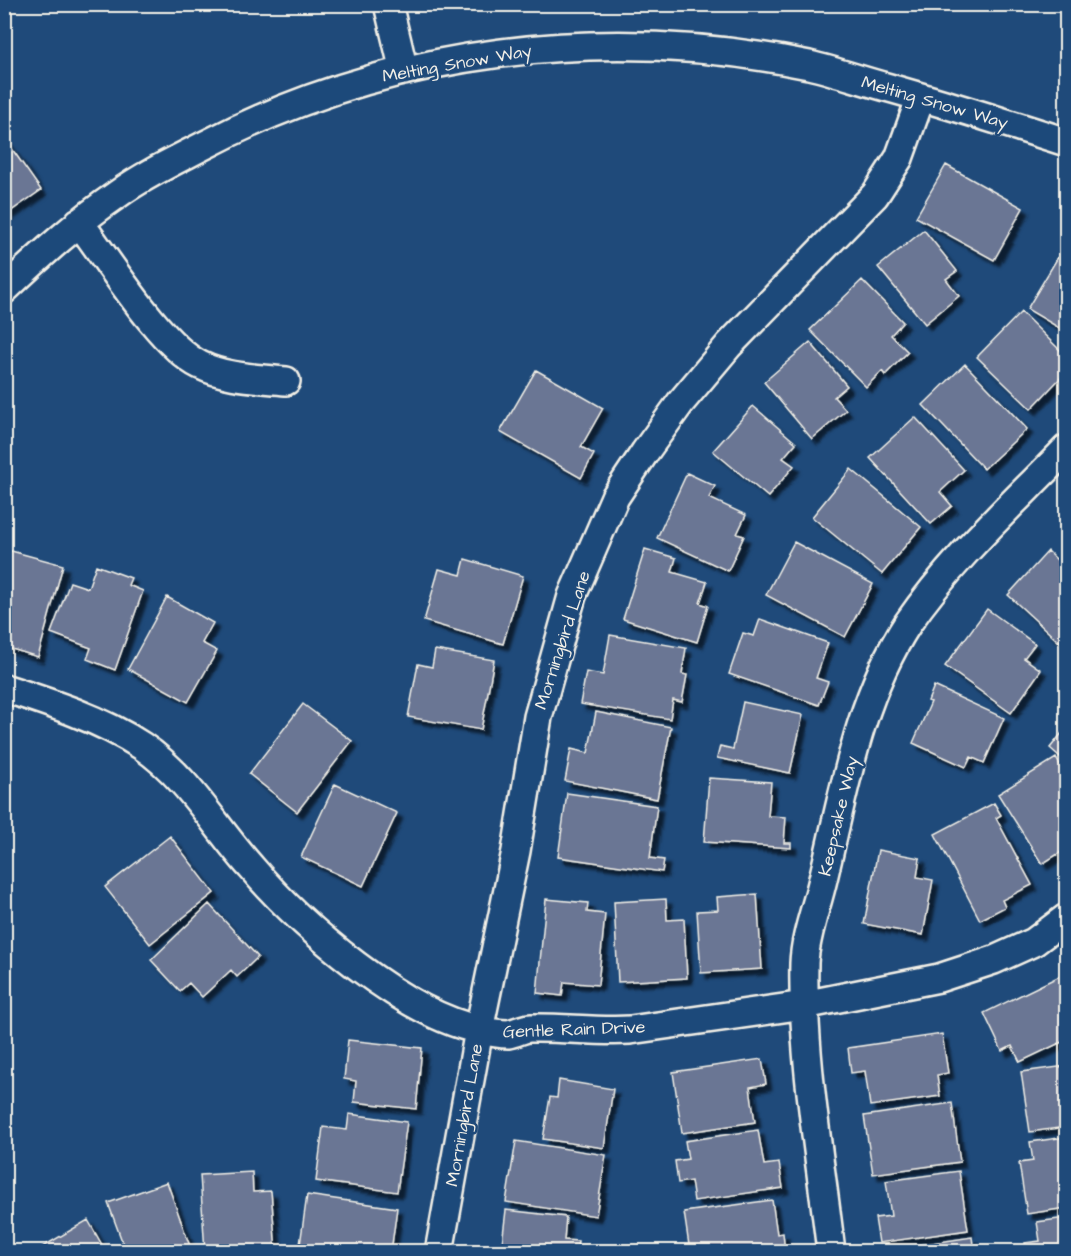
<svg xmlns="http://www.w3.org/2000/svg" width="1071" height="1256" font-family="'Architects Daughter',sans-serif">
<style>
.building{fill:#6b7694;stroke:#f4f1e8;stroke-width:1.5;filter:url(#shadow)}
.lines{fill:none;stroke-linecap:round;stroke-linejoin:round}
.minor-casing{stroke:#f4f1e8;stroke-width:32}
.minor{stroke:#1f4a7a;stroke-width:27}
.labels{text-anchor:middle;stroke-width:5;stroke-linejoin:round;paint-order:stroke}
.street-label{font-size:18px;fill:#f4f1e8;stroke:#1f4a7a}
</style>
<defs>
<filter id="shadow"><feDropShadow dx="5.5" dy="5.5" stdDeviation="1.5" flood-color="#0009"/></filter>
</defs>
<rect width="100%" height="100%" fill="#1f4a7a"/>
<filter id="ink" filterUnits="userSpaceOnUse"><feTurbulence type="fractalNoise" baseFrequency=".0167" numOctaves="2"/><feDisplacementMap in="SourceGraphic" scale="12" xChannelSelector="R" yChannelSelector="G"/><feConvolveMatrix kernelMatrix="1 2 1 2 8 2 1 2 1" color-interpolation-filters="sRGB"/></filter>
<g filter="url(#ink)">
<path class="building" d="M 5,139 L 41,190 L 4,216 L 4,139 Z
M 946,165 L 1023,208 L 994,260 L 916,217 Z
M 924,230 L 957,271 L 946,279 L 959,296 L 925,324 L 878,267 Z
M 1058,257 L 1066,262 L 1066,332 L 1027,309 Z
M 862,280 L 903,322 L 891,335 L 908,352 L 885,375 L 882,371 L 866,387 L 810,330 Z
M 1021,312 L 1066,356 L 1066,372 L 1031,409 L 977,357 Z
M 810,342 L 847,386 L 834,397 L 846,410 L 812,439 L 764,382 Z
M 965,364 L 1027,429 L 984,469 L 923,405 Z
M 536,370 L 603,408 L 581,447 L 594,454 L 581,478 L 500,432 Z
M 753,406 L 796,443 L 783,458 L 794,466 L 768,497 L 713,451 Z
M 915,417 L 964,470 L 940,492 L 952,506 L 931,524 L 870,458 Z
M 851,469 L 921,527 L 882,574 L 812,517 Z
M 687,473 L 715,486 L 709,498 L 746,515 L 737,534 L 744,536 L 728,571 L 657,538 Z
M 794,542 L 873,584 L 845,637 L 766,595 Z
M 4,549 L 63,565 L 38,657 L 5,647 L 10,629 L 4,628 Z
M 645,549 L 676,558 L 672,572 L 707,582 L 700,603 L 708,606 L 697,642 L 623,619 Z
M 1048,551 L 1066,569 L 1066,617 L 1063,621 L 1066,624 L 1066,634 L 1059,642 L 1008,595 Z
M 465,559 L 523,576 L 503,644 L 424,621 L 439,569 L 461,575 Z
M 96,565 L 131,578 L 128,585 L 143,591 L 115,670 L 87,659 L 91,648 L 51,633 L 70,582 L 88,588 Z
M 167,597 L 213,623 L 202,643 L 217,651 L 188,702 L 128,669 Z
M 987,609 L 1035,644 L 1024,658 L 1041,670 L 1011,713 L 945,666 Z
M 760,619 L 828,643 L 816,678 L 828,682 L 819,705 L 729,674 L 743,633 L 754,636 Z
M 610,635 L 686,648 L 682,674 L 687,675 L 682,702 L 673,700 L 670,719 L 580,704 L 586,672 L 603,675 Z
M 435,650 L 494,660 L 481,730 L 408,717 L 418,664 L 432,667 Z
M 934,686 L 1004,718 L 984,763 L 971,757 L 966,767 L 913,743 L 931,702 L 928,701 Z
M 743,702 L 803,715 L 790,773 L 717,758 L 720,746 L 733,749 Z
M 303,704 L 352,741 L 297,812 L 249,774 Z
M 596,712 L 671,727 L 657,799 L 565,781 L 571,749 L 588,753 Z
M 1066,728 L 1066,762 L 1050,748 Z
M 1056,758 L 1066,775 L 1066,849 L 1042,864 L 998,794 Z
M 709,778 L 771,782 L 768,816 L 786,817 L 784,843 L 791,843 L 791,848 L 704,842 Z
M 335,784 L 397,813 L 363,886 L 301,857 Z
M 567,793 L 657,806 L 650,858 L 664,860 L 662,872 L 558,857 Z
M 994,803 L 1001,815 L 996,818 L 1032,885 L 1002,900 L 1005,907 L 980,920 L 935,834 Z
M 170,836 L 214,893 L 150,944 L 105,887 Z
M 878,850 L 920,858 L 917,877 L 933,880 L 923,935 L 864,924 Z
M 757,894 L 762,969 L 701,973 L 697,911 L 718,910 L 717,897 Z
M 546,899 L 588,903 L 587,912 L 605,914 L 598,985 L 564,982 L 562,996 L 537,993 Z
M 666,899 L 667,920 L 684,919 L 687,978 L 618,982 L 614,902 Z
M 209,904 L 258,957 L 237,977 L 231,970 L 202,997 L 189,983 L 180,991 L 151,960 Z
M 1066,973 L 1066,1040 L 1020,1062 L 1012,1046 L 1002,1051 L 984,1013 Z
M 942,1034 L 948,1073 L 937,1075 L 940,1096 L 870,1106 L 865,1071 L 851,1073 L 848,1048 Z
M 348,1040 L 422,1048 L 416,1109 L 354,1102 L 356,1081 L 344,1079 Z
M 762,1059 L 766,1084 L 750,1087 L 755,1122 L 682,1133 L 673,1072 Z
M 1066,1066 L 1066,1127 L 1030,1132 L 1021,1072 Z
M 559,1080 L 613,1089 L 604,1148 L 543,1139 L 550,1097 L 557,1098 Z
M 952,1103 L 960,1162 L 873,1174 L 864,1116 Z
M 349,1114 L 407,1122 L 397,1192 L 316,1181 L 323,1127 L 347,1130 Z
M 758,1130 L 764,1165 L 779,1163 L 783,1188 L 694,1201 L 691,1181 L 678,1183 L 675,1161 L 688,1159 L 685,1141 Z
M 1066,1137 L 1066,1208 L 1027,1214 L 1019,1163 L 1033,1161 L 1030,1142 Z
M 516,1141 L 606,1155 L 596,1216 L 506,1202 Z
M 959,1171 L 968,1230 L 879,1243 L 875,1218 L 891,1216 L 886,1181 Z
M 252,1172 L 253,1192 L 271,1191 L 276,1251 L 205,1252 L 200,1175 Z
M 167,1182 L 192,1252 L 126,1252 L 108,1203 Z
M 307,1195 L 397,1208 L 391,1252 L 299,1252 Z
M 772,1200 L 777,1234 L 783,1233 L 785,1252 L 690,1252 L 684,1212 Z
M 506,1210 L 566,1217 L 564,1240 L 578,1241 L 577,1252 L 501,1252 Z
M 1066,1218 L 1066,1252 L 1026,1252 L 1025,1243 L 1040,1241 L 1037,1222 Z
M 88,1220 L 106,1252 L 38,1252 L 37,1250 Z
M 972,1237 L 974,1252 L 886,1252 L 886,1250 Z"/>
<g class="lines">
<defs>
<path id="minor" d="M 388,4 L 404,71
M 79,222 C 108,260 160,345 200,365 C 226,378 258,378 286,381
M 4,290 C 41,255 77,222 118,194 C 144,175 174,161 203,146 C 388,49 604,23 809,65 C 835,71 860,80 886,87 C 947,104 1007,123 1066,142
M 4,688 C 51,703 101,719 142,746 C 188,777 215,827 251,867 C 301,926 404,1015 481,1030 C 489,1032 500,1034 508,1034 C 516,1033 523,1028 530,1028 C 563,1027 596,1032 630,1030 L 804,1005 L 939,978 L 994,960 L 1034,942 L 1066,918
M 439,1252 L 479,1030 L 516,851 L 538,717 L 572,596 L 615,497 L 645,452 L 681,402 L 729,345 L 875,195 L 899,158 L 921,97
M 831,1252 C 820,1156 802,1059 804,963 C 805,936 817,906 823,879 C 844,792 858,700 908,623 C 952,559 1012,505 1066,449"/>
</defs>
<use href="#minor" class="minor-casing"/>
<use href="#minor" class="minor"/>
</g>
</g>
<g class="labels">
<g class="street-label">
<text transform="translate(457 63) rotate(-10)" y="6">Melting Snow Way</text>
<text transform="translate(935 102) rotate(16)" y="6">Melting Snow Way</text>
<text transform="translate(562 640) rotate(-72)" y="6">Morningbird Lane</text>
<text transform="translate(838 816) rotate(-77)" y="6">Keepsake Way</text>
<text transform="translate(574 1029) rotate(-2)" y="6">Gentle Rain Drive</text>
<text transform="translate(464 1115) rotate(-80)" y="6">Morningbird Lane</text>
</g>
</g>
<rect width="1071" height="1256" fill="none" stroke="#1f4a7a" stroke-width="24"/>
<rect x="12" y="12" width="1047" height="1232" fill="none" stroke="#f4f1e8" stroke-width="2" filter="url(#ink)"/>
</svg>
